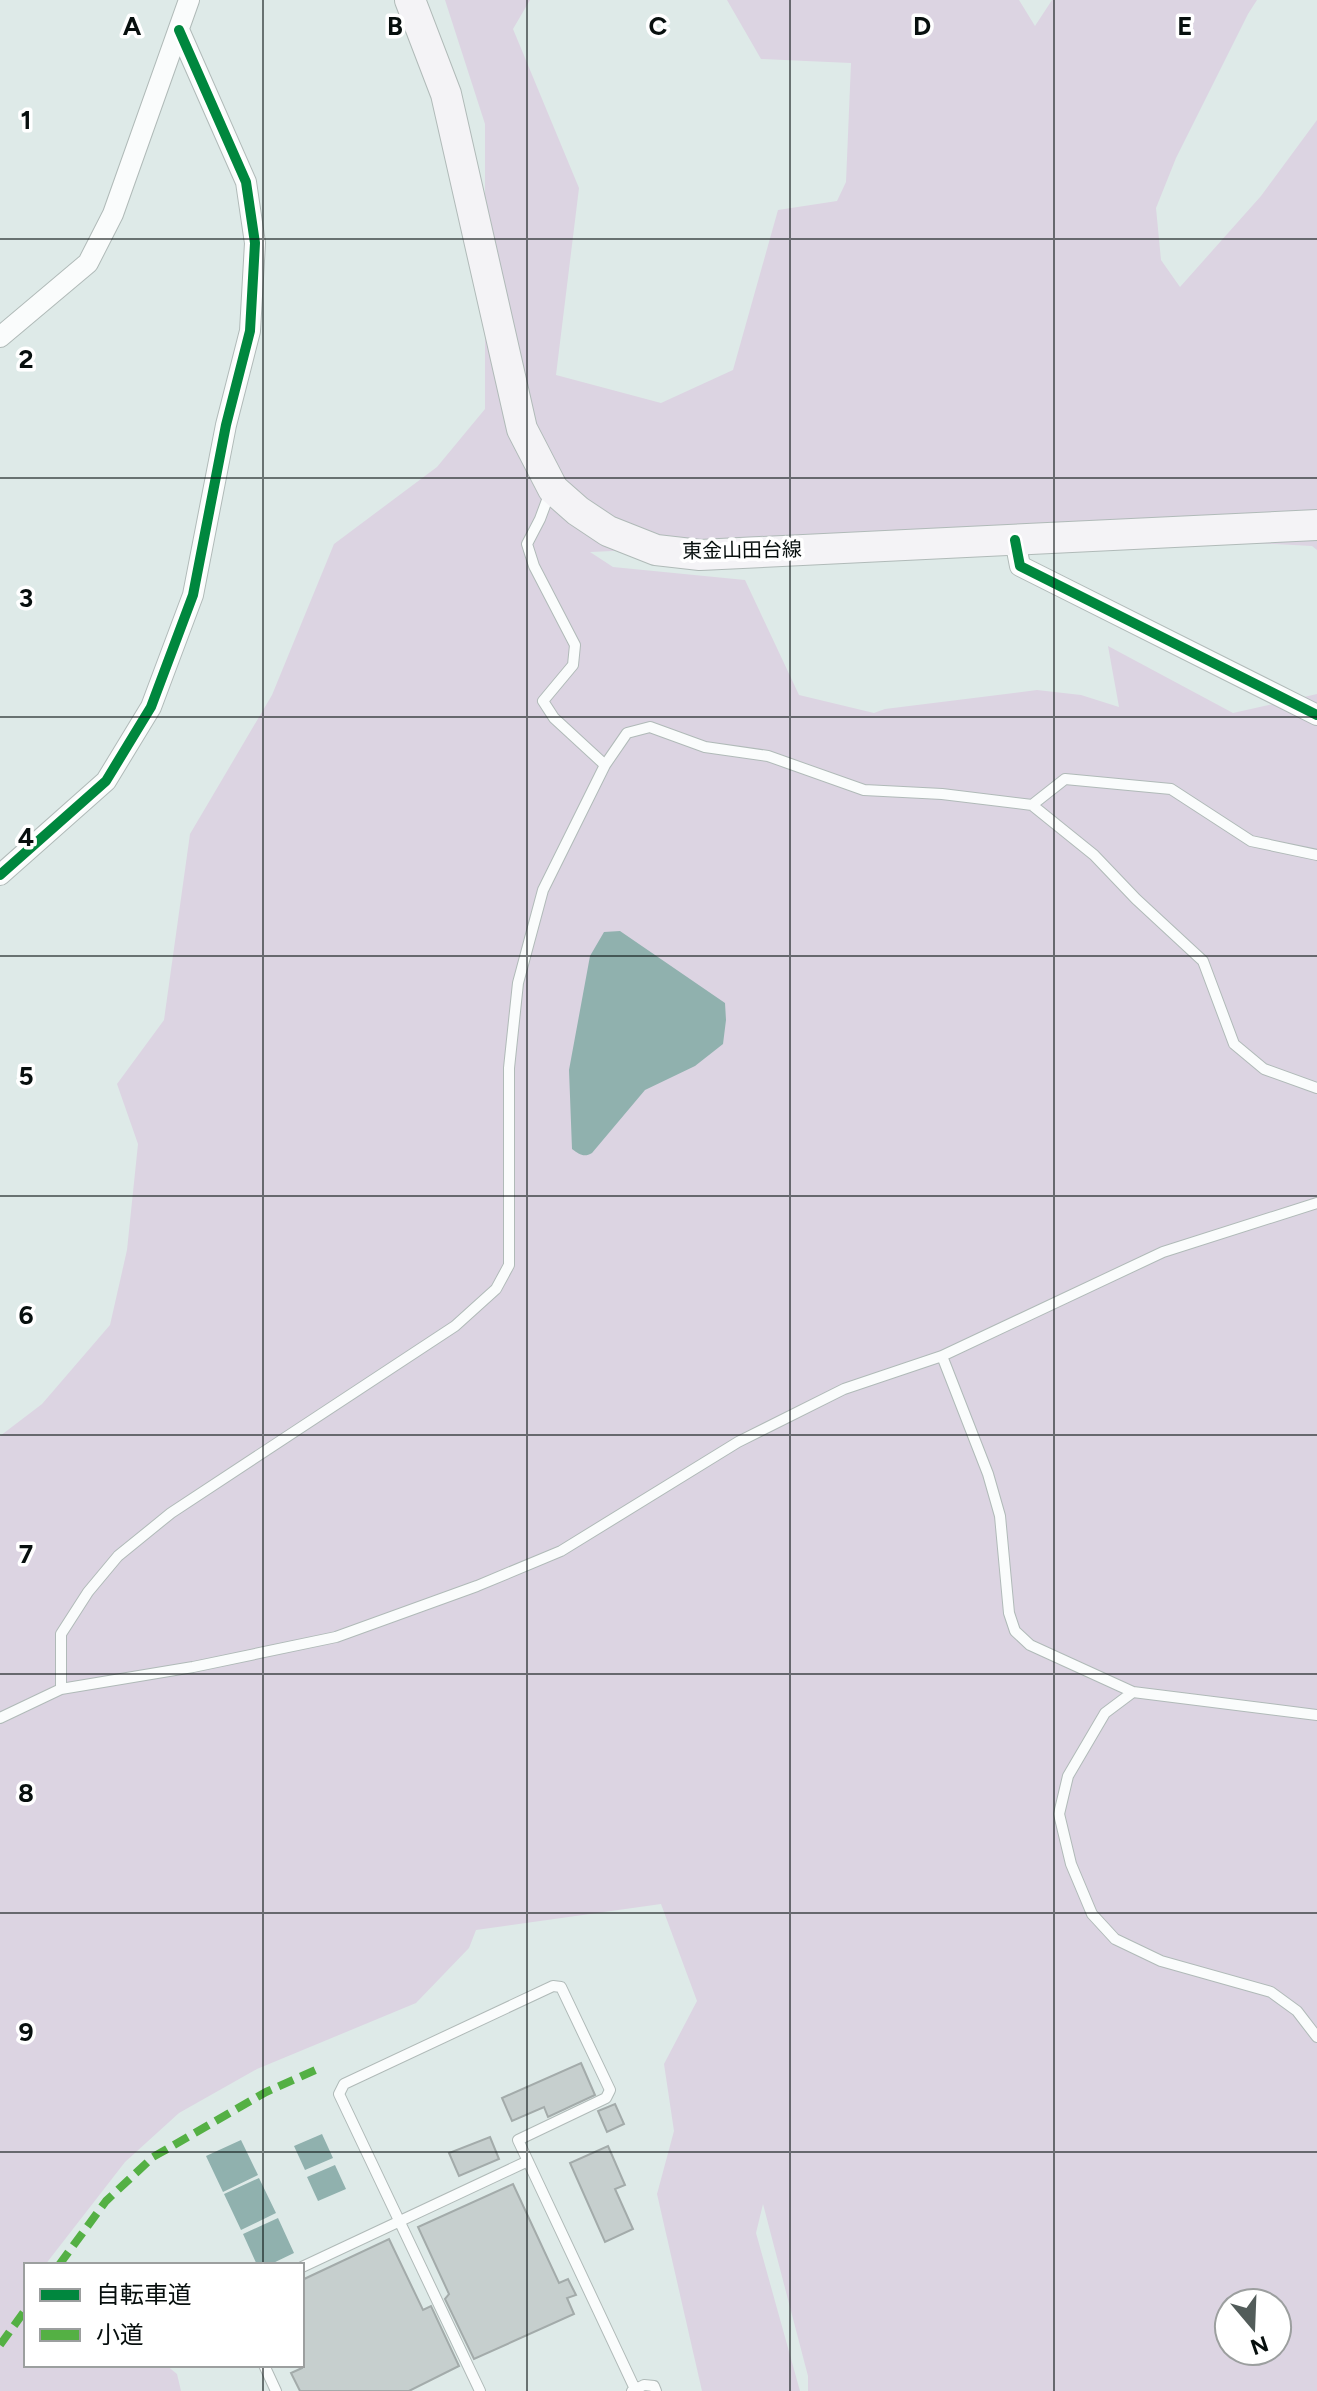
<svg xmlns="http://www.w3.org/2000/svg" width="1317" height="2391" font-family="Figtree,'Noto Sans JP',sans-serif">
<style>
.green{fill:#dcd4e2;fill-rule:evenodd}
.water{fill:#90b1ae}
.building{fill:#c6cfce;stroke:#a3abaa;stroke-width:2}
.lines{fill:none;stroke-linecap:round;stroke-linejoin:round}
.lane-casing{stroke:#b0bab8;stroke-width:12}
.street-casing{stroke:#b0bab8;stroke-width:22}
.secondary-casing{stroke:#b0bab8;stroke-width:32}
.lane{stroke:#fafcfc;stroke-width:10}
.street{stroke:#fafcfc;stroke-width:20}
.secondary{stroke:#f4f3f6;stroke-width:30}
.quiet{stroke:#54b044;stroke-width:8;stroke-dasharray:16 8;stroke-linecap:butt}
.cycleway-casing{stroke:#fff;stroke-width:15}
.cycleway{stroke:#00873e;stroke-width:10}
.grid{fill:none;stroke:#070f0e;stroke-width:2;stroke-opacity:0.55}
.labels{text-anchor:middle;stroke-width:7;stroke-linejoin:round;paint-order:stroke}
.street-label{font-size:20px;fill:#070f0e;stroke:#fff}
.grid-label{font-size:26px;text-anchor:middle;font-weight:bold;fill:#070f0e;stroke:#fff;stroke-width:7;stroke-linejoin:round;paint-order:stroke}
</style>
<rect width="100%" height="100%" fill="#deeae8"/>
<path class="green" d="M 445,0 L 530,0 L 513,29 L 579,188 L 556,375 L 661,403 L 733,370 L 778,210 L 837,201 L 846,182 L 851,63 L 761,59 L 727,0 L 1019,0 L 1035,26 L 1052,0 L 1257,0 L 1248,14 L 1176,158 L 1156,208 L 1161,260 L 1180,287 L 1261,196 L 1317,120 L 1317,550 L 1312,546 L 1042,532 L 590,552 L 613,567 L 745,580 L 799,695 L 874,713 L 885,709 L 1037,690 L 1081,695 L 1119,707 L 1108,646 L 1233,713 L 1317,694 L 1317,2391 L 808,2391 L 808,2376 L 763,2204 L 756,2233 L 800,2391 L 702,2391 L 657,2194 L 674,2131 L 664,2064 L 697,2001 L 661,1904 L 476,1930 L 469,1948 L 416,2003 L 257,2069 L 179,2113 L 125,2162 L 45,2265 L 26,2265 L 26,2365 L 166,2365 L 177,2374 L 181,2391 L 0,2391 L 0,1436 L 42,1404 L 110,1325 L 127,1250 L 138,1144 L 117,1084 L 164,1020 L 190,834 L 272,695 L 334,544 L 437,467 L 485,409 L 485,124 ZM 1229,2303 L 1277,2303 L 1277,2351 L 1229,2351 Z"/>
<path class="water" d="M 620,931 L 725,1003 L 726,1020 L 723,1044 L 695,1066 L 645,1090 L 592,1153 C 584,1158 579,1154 572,1149 L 569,1070 L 590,956 L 604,932 Z
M 322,2134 L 333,2158 L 305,2170 L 294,2146 Z
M 241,2140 L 258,2175 L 223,2192 L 206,2156 Z
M 335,2165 L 346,2189 L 318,2201 L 307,2177 Z
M 259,2178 L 276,2213 L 241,2230 L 224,2194 Z
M 278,2218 L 294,2253 L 269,2265 L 257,2265 L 243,2234 Z"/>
<path class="building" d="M 581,2063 L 595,2095 L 548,2117 L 544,2107 L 512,2121 L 502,2098 Z
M 615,2104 L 624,2124 L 607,2132 L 598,2111 Z
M 490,2137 L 499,2159 L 459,2176 L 449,2153 Z
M 608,2146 L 625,2185 L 615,2189 L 633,2229 L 605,2242 L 570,2163 Z
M 513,2184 L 559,2283 L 568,2279 L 576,2295 L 567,2298 L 574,2314 L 474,2359 L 445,2299 L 449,2294 L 418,2227 Z
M 389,2239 L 423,2310 L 431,2306 L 459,2366 L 409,2391 L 300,2391 L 291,2373 L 302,2368 L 302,2280 Z"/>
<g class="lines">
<defs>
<path id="lane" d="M 550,492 L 540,519 L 527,544 L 534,566 L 575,645 L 573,665 L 543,701 L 554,718 L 605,765
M 1032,805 L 1065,779 L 1171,789 L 1251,841 L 1317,855
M 942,1356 L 988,1474 L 1000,1516 L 1009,1613 L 1015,1631 L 1030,1645 L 1133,1692 L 1317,1715
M 61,1689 L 61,1634 L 88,1592 L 118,1556 L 171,1513 L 455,1326 L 496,1289 L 509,1265 L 509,1068 L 518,983 L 543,890 L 605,765 L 627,733 L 650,727 L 705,747 L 768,756 L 864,790 L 942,794 L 1032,805 L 1094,855 L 1136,899 L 1203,961 L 1234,1044 L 1264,1069 L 1317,1088
M 1133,1692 L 1105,1713 L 1068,1776 L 1059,1814 L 1071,1864 L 1092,1914 L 1115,1939 L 1161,1961 L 1271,1992 L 1297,2011 L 1317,2037
M 0,1718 L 61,1689 L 193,1667 L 336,1637 L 477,1586 L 561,1551 L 738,1442 L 844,1389 L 942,1356 L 1163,1252 L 1317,1203
M 302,2267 L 528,2161
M 264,2365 L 276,2391
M 480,2391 L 339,2094 L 344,2084 L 553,1986 L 561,1987 L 610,2090 L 606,2098 L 518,2140 L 635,2389
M 632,2391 L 644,2385 L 654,2386 L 656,2391"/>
<path id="street" d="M 0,337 L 88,263 L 113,214 L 189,0
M 1015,540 L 1020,566 L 1317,715
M 0,875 L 106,781 L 151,707 L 193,595 L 226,425 L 250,331 L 255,243 L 246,182 L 179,30"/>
<path id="secondary" d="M 410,0 L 446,94 L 522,429 L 553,489 L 578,511 L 608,531 L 656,550 L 700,555 L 1317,525"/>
</defs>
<use href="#lane" class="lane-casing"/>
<use href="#street" class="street-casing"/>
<use href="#secondary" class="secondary-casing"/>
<use href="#lane" class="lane"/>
<use href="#street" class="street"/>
<use href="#secondary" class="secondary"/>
<path class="quiet" d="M 59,2265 L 106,2201 L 153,2157 L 266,2092 L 322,2067
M 0,2345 L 26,2309"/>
<defs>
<path id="cycleway" d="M 1015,540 L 1020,566 L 1317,715
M 0,875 L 106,781 L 151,707 L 193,595 L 226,425 L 250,331 L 255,243 L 246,182 L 179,30"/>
</defs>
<use href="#cycleway" class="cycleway-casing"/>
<use href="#cycleway" class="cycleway"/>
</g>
<path class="grid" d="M 263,0 L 263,2265M 527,0 L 527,2391M 790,0 L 790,2391M 1054,0 L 1054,2391M 0,239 L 1317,239M 0,478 L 1317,478M 0,717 L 1317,717M 0,956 L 1317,956M 0,1196 L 1317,1196M 0,1435 L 1317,1435M 0,1674 L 1317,1674M 0,1913 L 1317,1913M 0,2152 L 1317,2152M 263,2365 L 263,2391"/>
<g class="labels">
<g class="street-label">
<text transform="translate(742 550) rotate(-1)" y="7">東金山田台線</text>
</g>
</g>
<g class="grid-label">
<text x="132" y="35">A</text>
<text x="395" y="35">B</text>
<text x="658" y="35">C</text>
<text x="922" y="35">D</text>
<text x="1185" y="35">E</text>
<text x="26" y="129">1</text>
<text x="26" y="368">2</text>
<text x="26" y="607">3</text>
<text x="26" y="846">4</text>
<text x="26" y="1085">5</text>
<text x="26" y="1324">6</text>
<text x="26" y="1563">7</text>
<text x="26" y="1802">8</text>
<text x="26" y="2041">9</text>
</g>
<rect x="24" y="2263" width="280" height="104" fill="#ffffff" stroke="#9c9f9f" stroke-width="2"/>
<rect x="40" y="2289" width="40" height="12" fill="#00873e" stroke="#9c9f9f" stroke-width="2"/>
<text x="96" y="2303" font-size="24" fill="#070f0e">自転車道</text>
<rect x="40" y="2329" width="40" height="12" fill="#54b044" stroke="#9c9f9f" stroke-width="2"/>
<text x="96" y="2343" font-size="24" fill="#070f0e">小道</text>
<g transform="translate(1253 2327) rotate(161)"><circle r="38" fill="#ffffff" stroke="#9c9f9f" stroke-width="2"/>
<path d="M0-6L14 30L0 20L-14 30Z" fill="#525c5a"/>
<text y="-12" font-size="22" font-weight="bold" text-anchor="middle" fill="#070f0e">N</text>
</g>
</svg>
